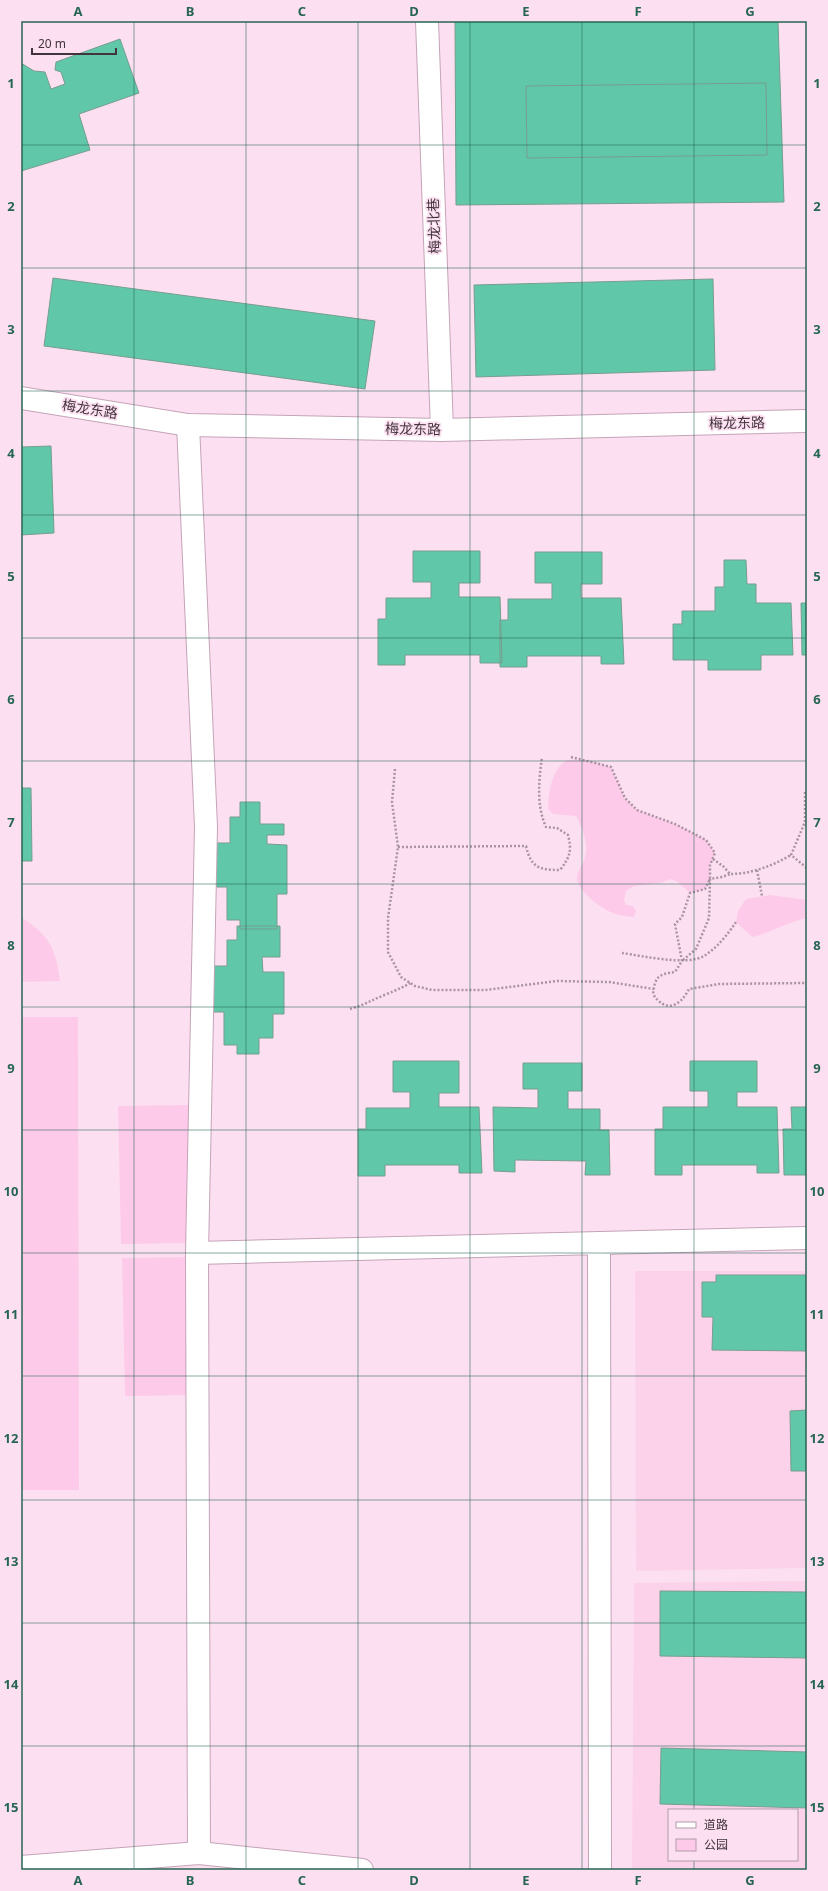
<svg xmlns="http://www.w3.org/2000/svg" width="828" height="1891" font-family="'Noto Sans','Noto Sans SC',sans-serif">
<style>
.built{fill:#fbd2ea;fill-rule:evenodd}
.green{fill:#fecae9}
.building{fill:#60c8a8;stroke:#779d8f}
.lines{fill:none;stroke-linecap:round;stroke-linejoin:round}
.minor-casing{stroke:#c4a4b7;stroke-width:24}
.tertiary-casing{stroke:#c4a4b7;stroke-width:24}
.secondary-casing{stroke:#c4a4b7;stroke-width:24}
.path{stroke:#aa94a1;stroke-width:2.5;stroke-dasharray:2 2;stroke-linecap:butt}
.minor{stroke:#fff;stroke-width:22}
.tertiary{stroke:#fff;stroke-width:22}
.secondary{stroke:#fff;stroke-width:22}
.grid{fill:none;stroke:#266553;stroke-width:1;stroke-opacity:0.55}
.labels{text-anchor:middle;stroke-width:3.5;stroke-linejoin:round;paint-order:stroke}
.street-label{font-size:14px;fill:#42343c;stroke:#fce0f1}
.neatline{fill:none;stroke:#266553;stroke-width:1.5}
.grid-label{font-size:13px;text-anchor:middle;font-weight:bold;fill:#266553}
</style>
<rect width="100%" height="100%" fill="#fce0f1"/>
<path class="built" d="M 635,1271 L 807,1271 L 807,1568 L 636,1571 Z
M 807,1581 L 807,1870 L 632,1870 L 634,1583 ZM 669,1810 L 797,1810 L 797,1860 L 669,1860 Z"/>
<path class="green" d="M 567,760 L 589,760 L 611,767 L 625,798 L 637,810 L 675,824 L 706,840 L 715,853 L 710,865 L 710,879 L 705,889 L 690,893 L 678,882 L 671,879 L 660,883 L 634,886 L 626,891 L 624,900 L 626,905 L 633,906 L 636,911 L 634,917 C 627,916 619,916 613,913 C 602,909 580,893 577,880 C 576,872 584,864 585,857 C 589,844 582,827 576,816 L 553,814 L 548,809 C 549,791 551,770 567,760 Z
M 770,895 L 807,900 L 807,918 C 787,922 771,933 752,937 L 736,922 L 738,911 L 746,899 Z
M 21,917 C 49,935 56,948 60,981 L 21,982 Z
M 21,1017 L 78,1017 L 79,1490 L 21,1490 Z
M 190,1105 L 193,1243 L 121,1244 L 118,1106 Z
M 194,1257 L 197,1395 L 125,1396 L 122,1258 Z"/>
<path class="building" d="M 455,21 L 778,21 L 784,202 L 456,205 Z
M 120,39 L 139,93 L 79,114 L 90,150 L 21,171 L 21,63 L 34,71 L 45,72 L 51,89 L 65,84 L 61,72 L 55,70 L 56,62 Z
M 766,83 L 767,155 L 527,158 L 526,86 Z
M 53,278 L 375,321 L 365,389 L 44,346 Z
M 713,279 L 715,370 L 476,377 L 474,285 Z
M 51,446 L 54,533 L 21,535 L 21,447 Z
M 413,551 L 480,551 L 480,583 L 459,583 L 459,597 L 500,597 L 502,663 L 480,663 L 480,655 L 405,655 L 405,665 L 378,665 L 378,619 L 386,619 L 386,598 L 431,598 L 431,582 L 413,582 Z
M 535,552 L 602,552 L 602,584 L 581,584 L 581,598 L 621,598 L 624,664 L 601,664 L 601,656 L 527,656 L 527,667 L 500,667 L 500,620 L 508,620 L 508,599 L 552,599 L 552,583 L 535,583 Z
M 724,560 L 746,560 L 747,584 L 756,584 L 756,603 L 791,603 L 793,655 L 761,655 L 761,670 L 708,670 L 708,660 L 673,660 L 673,624 L 682,624 L 682,611 L 715,611 L 715,587 L 724,587 Z
M 801,603 L 807,603 L 807,655 L 802,655 Z
M 21,788 L 31,788 L 32,861 L 21,861 Z
M 240,802 L 260,802 L 260,824 L 284,824 L 284,835 L 267,835 L 267,844 L 287,845 L 287,894 L 277,894 L 277,929 L 240,929 L 240,920 L 227,920 L 227,887 L 214,887 L 203,855 L 217,855 L 217,843 L 230,843 L 230,817 L 240,817 Z
M 237,926 L 280,926 L 280,957 L 262,957 L 263,972 L 284,972 L 284,1014 L 273,1014 L 273,1038 L 259,1038 L 259,1054 L 237,1054 L 237,1045 L 224,1045 L 224,1012 L 211,1012 L 200,979 L 214,979 L 214,966 L 227,966 L 227,940 L 237,940 Z
M 393,1061 L 459,1061 L 459,1093 L 439,1093 L 439,1107 L 479,1107 L 482,1173 L 459,1173 L 459,1165 L 385,1165 L 385,1176 L 358,1176 L 358,1129 L 366,1129 L 366,1108 L 410,1108 L 410,1092 L 393,1092 Z
M 690,1061 L 757,1061 L 757,1092 L 737,1092 L 737,1107 L 777,1107 L 779,1173 L 757,1173 L 757,1165 L 682,1165 L 682,1175 L 655,1175 L 655,1129 L 663,1129 L 663,1107 L 708,1107 L 708,1091 L 690,1091 Z
M 523,1063 L 582,1063 L 582,1091 L 568,1091 L 568,1109 L 600,1109 L 600,1130 L 609,1130 L 610,1175 L 585,1175 L 586,1161 L 515,1160 L 515,1172 L 494,1171 L 493,1107 L 538,1108 L 538,1089 L 523,1089 Z
M 791,1107 L 807,1107 L 807,1175 L 784,1175 L 783,1129 L 792,1129 Z
M 716,1275 L 807,1275 L 807,1351 L 712,1350 L 713,1317 L 702,1317 L 702,1282 L 716,1282 Z
M 807,1410 L 807,1471 L 791,1471 L 790,1411 Z
M 660,1591 L 807,1592 L 807,1658 L 660,1656 Z
M 661,1748 L 807,1752 L 807,1808 L 660,1804 Z"/>
<g class="lines">
<defs>
<path id="minor" d="M 427,21 L 442,430
M 188,425 L 206,827 L 197,1253 L 199,1853
M 599,1243 L 600,1870
M 197,1253 L 807,1238"/>
<path id="tertiary" d="M 21,398 L 188,425 L 442,430 L 807,421"/>
<path id="secondary" d="M 21,1867 L 199,1853 L 362,1870"/>
</defs>
<use href="#minor" class="minor-casing"/>
<use href="#tertiary" class="tertiary-casing"/>
<use href="#secondary" class="secondary-casing"/>
<path class="path" d="M 571,757 L 611,767 L 625,798 L 637,810 L 675,824 L 706,840 L 715,853 L 710,865 L 710,879 L 705,889 L 690,893 L 682,917 L 675,924 L 682,961 L 675,972 C 658,974 655,977 653,994 C 665,1013 680,1007 689,989 L 719,984 L 807,983
M 395,769 L 392,802 L 398,847 L 388,918 L 388,952 L 401,977 L 415,986 L 432,990 L 485,990 L 557,981 L 609,982 L 654,989
M 805,792 L 805,822 L 791,855 L 807,868
M 398,847 L 526,846 C 531,867 538,870 560,870 C 570,857 572,851 568,835 L 557,828 L 546,827 C 536,805 539,780 542,757
M 713,859 L 724,867 L 730,874 C 751,874 772,866 791,855
M 757,870 L 762,896
M 622,953 C 643,956 686,966 704,956 C 717,948 728,934 736,922
M 683,960 L 696,949 L 709,918 L 710,879 L 722,877 L 730,874
M 350,1009 C 364,1005 374,999 387,994 C 396,990 402,988 410,983"/>
<use href="#minor" class="minor"/>
<use href="#tertiary" class="tertiary"/>
<use href="#secondary" class="secondary"/>
</g>
<path class="grid" d="M 134,21 L 134,1870M 246,21 L 246,1870M 358,21 L 358,1870M 470,21 L 470,1870M 582,21 L 582,1870M 694,21 L 694,1810M 21,145 L 807,145M 21,268 L 807,268M 21,391 L 807,391M 21,515 L 807,515M 21,638 L 807,638M 21,761 L 807,761M 21,884 L 807,884M 21,1007 L 807,1007M 21,1130 L 807,1130M 21,1253 L 807,1253M 21,1376 L 807,1376M 21,1500 L 807,1500M 21,1623 L 807,1623M 21,1746 L 807,1746M 694,1860 L 694,1870"/>
<g class="labels">
<g class="street-label">
<text transform="translate(434 226) rotate(-92)" y="5">梅龙北巷</text>
<text transform="translate(90 409) rotate(9)" y="5">梅龙东路</text>
<text transform="translate(737 423) rotate(-1)" y="5">梅龙东路</text>
<text transform="translate(413 429) rotate(1)" y="5">梅龙东路</text>
</g>
</g>
<rect width="828" height="1891" fill="none" stroke="#fce0f1" stroke-width="44"/>
<rect x="668" y="1809" width="130" height="52" fill="#fce0f1" stroke="#b29ba9"/>
<rect x="676" y="1822" width="20" height="6" fill="#ffffff" stroke="#b29ba9"/>
<text x="704" y="1829" font-size="12" fill="#42343c">道路</text>
<rect x="676" y="1839" width="20" height="12" fill="#fecae9" stroke="#b29ba9"/>
<text x="704" y="1849" font-size="12" fill="#42343c">公园</text>
<path d="M32 48v6h84v-6" fill="none" stroke="#42343c" stroke-width="2"/>
<text x="38" y="48" font-size="12" fill="#42343c" stroke="#fce0f1" stroke-width="3" paint-order="stroke">20 m</text>
<rect x="22" y="22" width="784" height="1847" class="neatline"/>
<g class="grid-label">
<text x="78" y="16">A</text>
<text x="190" y="16">B</text>
<text x="302" y="16">C</text>
<text x="414" y="16">D</text>
<text x="526" y="16">E</text>
<text x="638" y="16">F</text>
<text x="750" y="16">G</text>
<text x="11" y="88">1</text>
<text x="817" y="88">1</text>
<text x="11" y="211">2</text>
<text x="817" y="211">2</text>
<text x="11" y="334">3</text>
<text x="817" y="334">3</text>
<text x="11" y="458">4</text>
<text x="817" y="458">4</text>
<text x="11" y="581">5</text>
<text x="817" y="581">5</text>
<text x="11" y="704">6</text>
<text x="817" y="704">6</text>
<text x="11" y="827">7</text>
<text x="817" y="827">7</text>
<text x="11" y="950">8</text>
<text x="817" y="950">8</text>
<text x="11" y="1073">9</text>
<text x="817" y="1073">9</text>
<text x="11" y="1196">10</text>
<text x="817" y="1196">10</text>
<text x="11" y="1319">11</text>
<text x="817" y="1319">11</text>
<text x="11" y="1443">12</text>
<text x="817" y="1443">12</text>
<text x="11" y="1566">13</text>
<text x="817" y="1566">13</text>
<text x="11" y="1689">14</text>
<text x="817" y="1689">14</text>
<text x="11" y="1812">15</text>
<text x="817" y="1812">15</text>
<text x="78" y="1885">A</text>
<text x="190" y="1885">B</text>
<text x="302" y="1885">C</text>
<text x="414" y="1885">D</text>
<text x="526" y="1885">E</text>
<text x="638" y="1885">F</text>
<text x="750" y="1885">G</text>
</g>
</svg>
